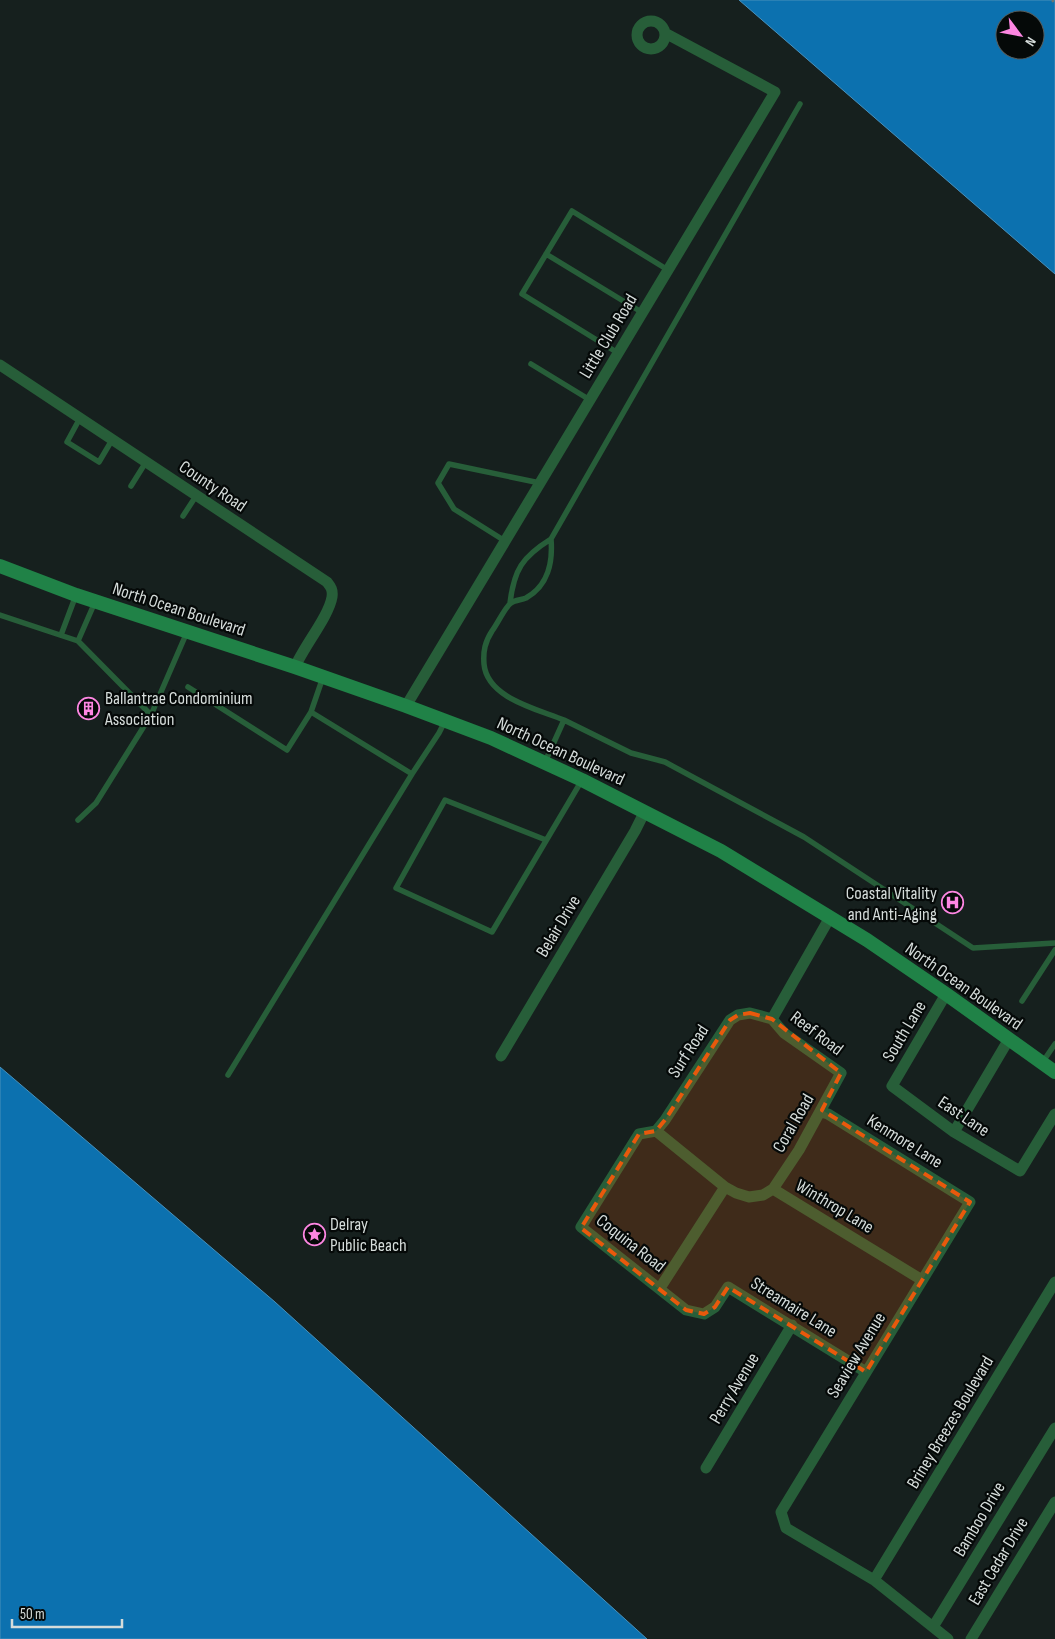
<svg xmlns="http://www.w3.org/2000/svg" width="1055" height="1639" font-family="'Sofia Sans Condensed',sans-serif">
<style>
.water{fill:#0c71af;stroke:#4891bc;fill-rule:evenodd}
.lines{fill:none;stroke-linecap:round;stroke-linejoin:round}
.path{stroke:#6d7674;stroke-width:2.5;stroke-dasharray:2.5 2.5;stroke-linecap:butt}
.service{stroke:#275e39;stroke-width:5.5}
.minor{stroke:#275e39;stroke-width:11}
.secondary{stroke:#208247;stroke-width:14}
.marked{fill:#e8590c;fill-opacity:0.2;stroke:#e8590c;stroke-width:4;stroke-dasharray:10 6;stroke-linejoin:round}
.labels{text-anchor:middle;stroke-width:4.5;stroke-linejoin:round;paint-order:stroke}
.street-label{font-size:18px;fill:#d5dcda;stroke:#050908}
.poi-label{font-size:18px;fill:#d5dcda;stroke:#050908;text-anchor:start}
</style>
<rect width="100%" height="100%" fill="#16201e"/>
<path class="water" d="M 739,0 L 1055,0 L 1055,274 ZM 1005,20 L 1035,20 L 1035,50 L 1005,50 Z
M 0,1067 L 275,1302 L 647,1639 L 0,1639 Z"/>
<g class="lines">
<path class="path" d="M 1052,0 L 1055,3"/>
<path class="service" d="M 546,254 L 643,313
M 618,353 L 522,294 L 572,211 L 668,270
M 531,364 L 590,400
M 80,418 L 67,442 L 99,462 L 112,440
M 131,486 L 146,462
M 183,516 L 196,496
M 505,541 L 454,509 L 438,483 L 449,464 L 540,483
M 510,603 C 514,570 522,557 551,539
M 0,615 L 78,641 L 151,715 L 96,803 L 78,820
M 61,635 L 76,595
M 78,641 L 95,602
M 188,687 L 287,750 L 311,712 L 323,677
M 311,712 L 412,774
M 151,715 L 187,632
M 564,720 L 631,753 L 665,762 L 804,837 L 973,948 L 1055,943
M 545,762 L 564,720 C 537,709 487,698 484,664 C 483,651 485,642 492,631 C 497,625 505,607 511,603 C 515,600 521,600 526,598 C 548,586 553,562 551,539 L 800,104
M 546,840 L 445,800 L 396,888 L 492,932 L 582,780
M 1022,1001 L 1055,950
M 1042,1063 L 1055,1044
M 228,1075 L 412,774 L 439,733 L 445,721"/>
<path class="minor" d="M637 35a14 14 0 1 1 28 0a14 14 0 1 1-28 0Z
M 0,365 L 327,582 C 331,587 333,590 332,597 C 329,616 304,646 295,667
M 406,706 L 775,92 L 665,33
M 946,994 L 892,1086 L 954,1132 L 1020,1171 L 1055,1114
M 772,1019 L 829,919
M 501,1056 L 635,831 L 644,813
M 821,1112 L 828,1114 L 970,1202 L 781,1512 L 786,1528 L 874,1580 L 948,1639
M 656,1131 L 725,1187 L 736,1193 L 749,1197 L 763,1195 L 773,1189 L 799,1150 L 841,1073 L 784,1033 L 772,1019 L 750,1013 L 738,1015 L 730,1020 L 665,1120 L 656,1131 L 639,1134 L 581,1227 L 686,1310 L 704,1314 L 715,1307 L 728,1287 L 866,1372
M 954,1132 L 1009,1039
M 773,1189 L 922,1280
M 660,1288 L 725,1187
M 706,1468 L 792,1325
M 874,1580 L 1055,1282
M 933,1627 L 1055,1428
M 971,1639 L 1055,1502"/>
<path class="secondary" d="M 0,566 L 76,595 L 295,667 L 406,706 L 491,738 L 582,780 L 721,851 L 867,940 L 946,994 L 1055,1072"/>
</g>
<path class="marked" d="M 750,1013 L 772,1019 L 841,1073 L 822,1110 L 970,1202 L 866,1372 L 728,1287 L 715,1307 L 704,1314 L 686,1310 L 581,1228 L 639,1134 L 656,1131 L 665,1120 L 730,1020 L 738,1015 Z"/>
<defs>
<symbol id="building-ring" viewBox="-11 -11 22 22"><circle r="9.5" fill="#050908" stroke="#fd86e2" stroke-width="1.5"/><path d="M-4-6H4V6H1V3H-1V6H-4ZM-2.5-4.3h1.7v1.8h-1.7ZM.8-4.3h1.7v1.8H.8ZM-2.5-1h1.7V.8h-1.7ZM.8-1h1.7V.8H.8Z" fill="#fd86e2"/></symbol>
<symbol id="hospital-ring" viewBox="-11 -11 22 22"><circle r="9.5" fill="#050908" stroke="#fd86e2" stroke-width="1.5"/><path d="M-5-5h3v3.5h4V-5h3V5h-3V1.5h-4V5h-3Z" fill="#fd86e2"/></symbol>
<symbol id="sight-ring" viewBox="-11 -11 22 22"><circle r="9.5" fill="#050908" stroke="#fd86e2" stroke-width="1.5"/><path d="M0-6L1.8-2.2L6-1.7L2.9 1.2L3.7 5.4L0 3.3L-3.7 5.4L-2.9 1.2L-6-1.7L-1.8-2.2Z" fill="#fd86e2"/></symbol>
</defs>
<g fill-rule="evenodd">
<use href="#building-ring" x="76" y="696" width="25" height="25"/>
<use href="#hospital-ring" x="940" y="890" width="25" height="25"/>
<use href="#sight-ring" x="302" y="1222" width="25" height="25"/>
</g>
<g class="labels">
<g class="street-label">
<text transform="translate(608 336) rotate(-59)" y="6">Little Club Road</text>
<text transform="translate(213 486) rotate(34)" y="6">County Road</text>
<text transform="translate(179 609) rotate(18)" y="6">North Ocean Boulevard</text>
<text transform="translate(561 751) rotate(25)" y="6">North Ocean Boulevard</text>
<text transform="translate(558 926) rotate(-59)" y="6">Belair Drive</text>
<text transform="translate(964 986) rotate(35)" y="6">North Ocean Boulevard</text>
<text transform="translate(904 1031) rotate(-59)" y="6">South Lane</text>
<text transform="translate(817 1033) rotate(37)" y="6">Reef Road</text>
<text transform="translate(688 1051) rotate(-57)" y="6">Surf Road</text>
<text transform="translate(964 1116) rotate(34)" y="6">East Lane</text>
<text transform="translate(793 1123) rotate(-60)" y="6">Coral Road</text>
<text transform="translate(905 1141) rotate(32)" y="6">Kenmore Lane</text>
<text transform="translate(835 1206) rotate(31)" y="6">Winthrop Lane</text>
<text transform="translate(631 1243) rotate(38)" y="6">Coquina Road</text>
<text transform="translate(794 1307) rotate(32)" y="6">Streamaire Lane</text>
<text transform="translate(856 1355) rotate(-59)" y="6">Seaview Avenue</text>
<text transform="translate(734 1388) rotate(-59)" y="6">Perry Avenue</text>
<text transform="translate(950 1422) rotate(-59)" y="6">Briney Breezes Boulevard</text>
<text transform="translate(979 1519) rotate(-59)" y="6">Bamboo Drive</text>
<text transform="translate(998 1561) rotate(-59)" y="6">East Cedar Drive</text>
</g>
<g class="poi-label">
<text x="105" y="704">Ballantrae Condominium<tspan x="105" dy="21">Association</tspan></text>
<text x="937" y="899" text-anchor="end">Coastal Vitality<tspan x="937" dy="21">and Anti-Aging</tspan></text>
<text x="330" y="1230">Delray<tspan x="330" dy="21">Public Beach</tspan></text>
</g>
</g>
<g transform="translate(1020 35) rotate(122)"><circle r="24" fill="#050908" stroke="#585d5c"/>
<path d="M0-4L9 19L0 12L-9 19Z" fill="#fd86e2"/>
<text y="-8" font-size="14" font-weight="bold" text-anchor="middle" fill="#d5dcda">N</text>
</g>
<path d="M12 1619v8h110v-8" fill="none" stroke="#d5dcda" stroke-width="2.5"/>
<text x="20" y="1619" font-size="15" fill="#d5dcda" stroke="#050908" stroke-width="4" paint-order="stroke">50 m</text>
</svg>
